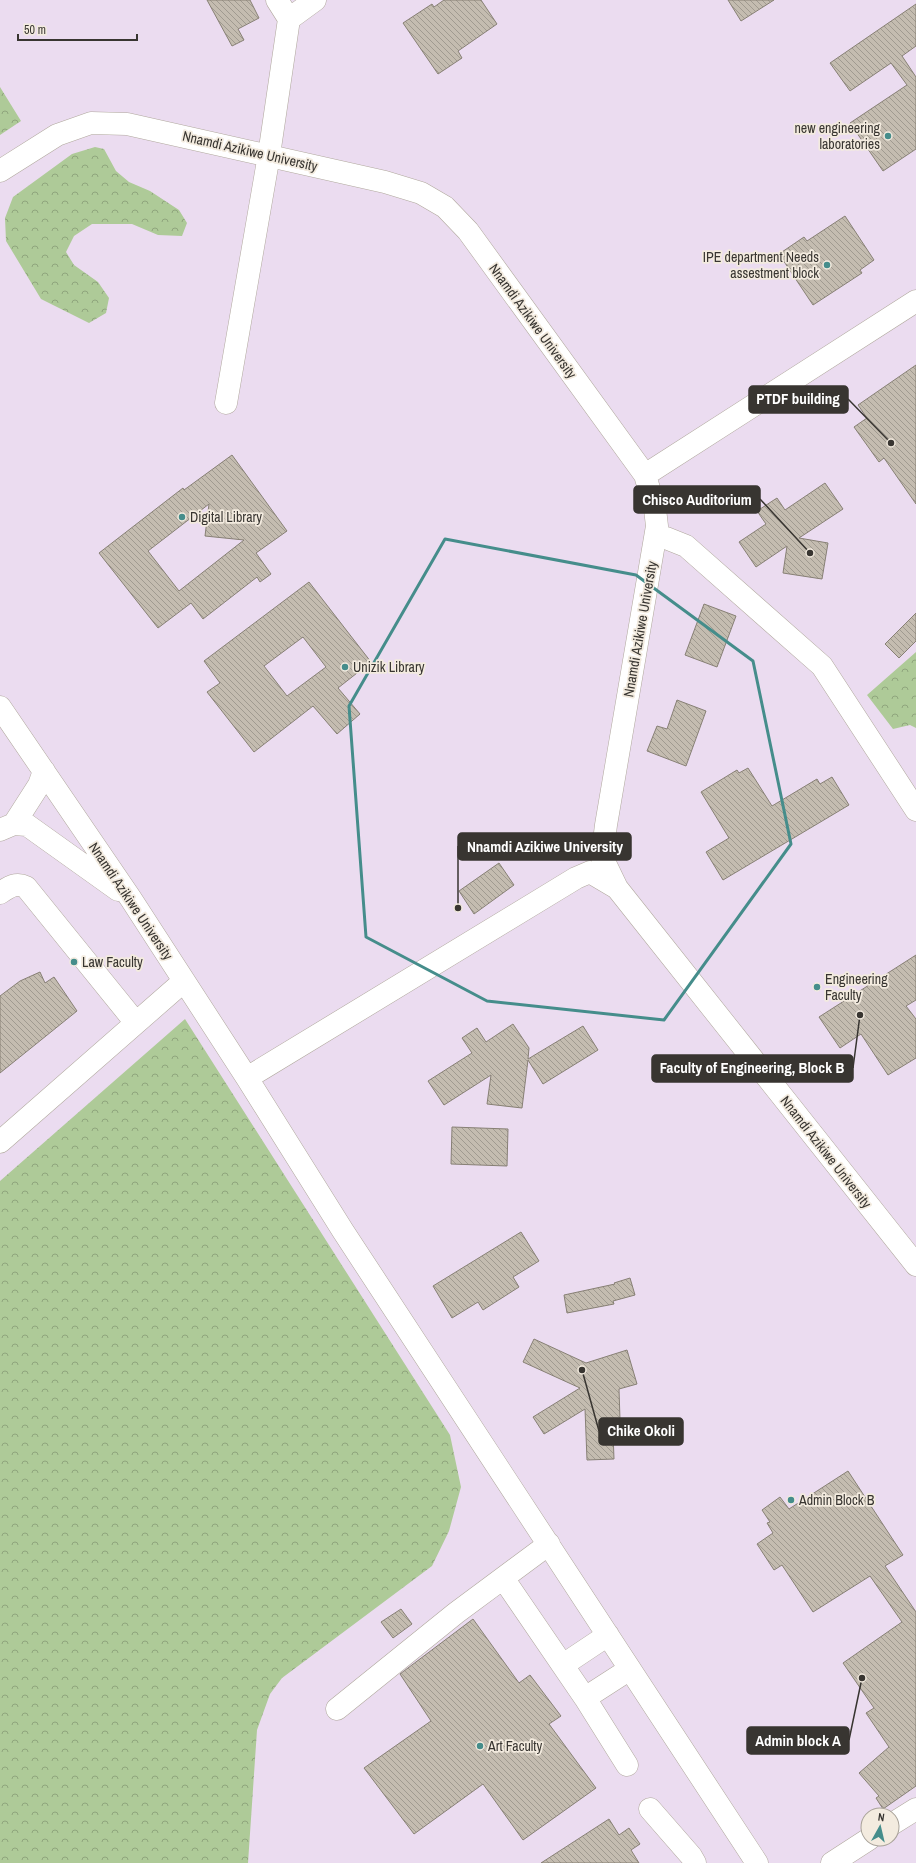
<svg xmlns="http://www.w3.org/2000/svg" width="916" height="1863" font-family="'Archivo Narrow',sans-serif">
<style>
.education{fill:#ebdcf0;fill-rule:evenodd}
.forest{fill:url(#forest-crowns)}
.building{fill:url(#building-back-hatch);stroke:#878075;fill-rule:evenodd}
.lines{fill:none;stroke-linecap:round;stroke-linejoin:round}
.minor-casing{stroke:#b0a89d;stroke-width:23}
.minor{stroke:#fff;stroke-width:22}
.marked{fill:none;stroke:#458d8b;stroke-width:3;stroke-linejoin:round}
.poi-dot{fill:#458d8b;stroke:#f3ebdf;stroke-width:1.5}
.labels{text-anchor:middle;stroke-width:3.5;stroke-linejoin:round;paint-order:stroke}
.poi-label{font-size:14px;fill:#383531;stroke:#f3ebdf;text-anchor:start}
.street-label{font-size:14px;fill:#383531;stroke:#f3ebdf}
.leader{fill:none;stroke:#383531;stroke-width:1.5}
.callout-dot{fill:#383531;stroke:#f3ebdf;stroke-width:1.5}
.callout{fill:#383531;stroke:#383531;stroke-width:1.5}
.callout-label{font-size:15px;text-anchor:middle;font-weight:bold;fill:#fff}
</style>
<defs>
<pattern id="forest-crowns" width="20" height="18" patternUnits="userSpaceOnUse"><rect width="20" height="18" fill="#aeca98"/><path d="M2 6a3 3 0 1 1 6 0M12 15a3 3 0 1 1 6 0" fill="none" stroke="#8fa57d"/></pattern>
<pattern id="building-back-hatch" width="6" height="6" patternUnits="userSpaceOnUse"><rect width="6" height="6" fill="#c4bcb0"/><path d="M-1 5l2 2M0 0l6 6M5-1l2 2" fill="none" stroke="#a09a90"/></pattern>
</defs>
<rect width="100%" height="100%" fill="#f3ebdf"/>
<path class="education" d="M 0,0 L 916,0 L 916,1863 L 0,1863 ZM 868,1815 L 892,1815 L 892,1839 L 868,1839 Z"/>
<path class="forest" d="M 0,87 L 21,121 L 0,135 Z
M 95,147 L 104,149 L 116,171 L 129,182 L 150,191 L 179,210 L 187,223 L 182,236 L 158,235 L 132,224 L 92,224 L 74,236 L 66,252 L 74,265 L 98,282 L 109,298 L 106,313 L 89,323 L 41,299 L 6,241 L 5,218 L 13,197 L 72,154 Z
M 916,652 L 916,728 L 910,725 L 893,729 L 867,695 Z
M 185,1019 L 450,1435 L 461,1487 L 449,1531 L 432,1566 L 282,1678 L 270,1694 L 257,1730 L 248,1863 L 0,1863 L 0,1181 Z"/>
<path class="building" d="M 207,0 L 250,0 L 259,18 L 238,29 L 244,40 L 232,46 Z
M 444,0 L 481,0 L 497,24 L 458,51 L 462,58 L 438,74 L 403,23 L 432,4 L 434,7 Z
M 728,0 L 774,0 L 741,21 Z
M 916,4 L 916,46 L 902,56 L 916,77 L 916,149 L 883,171 L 850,123 L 907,85 L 891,63 L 850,91 L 830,63 Z
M 845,216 L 874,260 L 860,270 L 862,273 L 813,305 L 779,254 L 804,237 L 807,241 Z
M 916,365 L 916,504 L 884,458 L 879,462 L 854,427 L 867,418 L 858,405 Z
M 232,455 L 287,531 L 256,553 L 271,574 L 260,582 L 257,577 L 203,619 L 191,603 L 158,628 L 99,553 L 183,488 L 184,490 ZM 209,504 L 205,536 L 244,540 L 179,591 L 148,551 Z
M 825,483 L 843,509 L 799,538 L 828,543 L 822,579 L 783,573 L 787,546 L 756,567 L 739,542 L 766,524 L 757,511 L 777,498 L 785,510 Z
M 309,582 L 371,662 L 338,688 L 360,714 L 337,734 L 313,706 L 254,752 L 207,692 L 220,683 L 204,661 ZM 303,637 L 326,667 L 287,696 L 264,666 Z
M 704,604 L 736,616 L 717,667 L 685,655 Z
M 916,613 L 916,641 L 899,658 L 885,644 Z
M 677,700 L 706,711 L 686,766 L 647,751 L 657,726 L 667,729 Z
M 748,768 L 772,806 L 817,779 L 820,784 L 832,777 L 849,805 L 723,880 L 706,852 L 729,838 L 701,792 L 737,770 L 739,773 Z
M 499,863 L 514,885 L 474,914 L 459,891 Z
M 916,955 L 916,1000 L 906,1006 L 916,1019 L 916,1058 L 888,1075 L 861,1034 L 840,1048 L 819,1017 Z
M 40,972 L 45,983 L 54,977 L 77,1011 L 0,1073 L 0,996 L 20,981 Z
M 513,1024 L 529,1048 L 528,1059 L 583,1026 L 598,1050 L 543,1084 L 528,1060 L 522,1108 L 487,1104 L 491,1075 L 444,1105 L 428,1081 L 472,1053 L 462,1038 L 477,1028 L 486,1042 Z
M 452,1127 L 508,1129 L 507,1166 L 451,1164 Z
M 521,1232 L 539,1261 L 513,1277 L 519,1287 L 483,1310 L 478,1302 L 452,1318 L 433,1286 Z
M 630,1278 L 635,1295 L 613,1301 L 614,1304 L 567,1313 L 564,1295 L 615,1284 L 614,1283 Z
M 534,1339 L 586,1363 L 627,1350 L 637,1384 L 619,1389 L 620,1420 L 622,1420 L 621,1434 L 613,1433 L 614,1459 L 587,1460 L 585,1409 L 544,1434 L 533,1417 L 580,1388 L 523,1362 Z
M 848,1471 L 903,1555 L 885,1566 L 916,1612 L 916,1786 L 883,1809 L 876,1798 L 879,1796 L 859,1773 L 889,1747 L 866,1713 L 874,1708 L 843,1663 L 902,1622 L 870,1576 L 813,1612 L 782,1565 L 774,1570 L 757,1544 L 773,1533 L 767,1523 L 770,1522 L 762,1510 L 780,1497 L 789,1509 Z
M 401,1609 L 412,1624 L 393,1638 L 381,1622 Z
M 473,1619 L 519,1683 L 530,1675 L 561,1716 L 549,1724 L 596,1788 L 523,1840 L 483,1784 L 414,1834 L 364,1768 L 431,1721 L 400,1674 Z
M 609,1819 L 619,1835 L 629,1828 L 640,1844 L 631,1850 L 639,1863 L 541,1863 Z"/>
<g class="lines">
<defs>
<path id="minor" d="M 289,19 L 315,0
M 0,171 L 57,135 L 91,123 L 127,124 L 385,182 L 421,193 L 445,207 L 468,231 L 645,475 L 655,509 L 657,526 L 606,825 L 602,857 L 617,888 L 916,1265
M 226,403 L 269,155 L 289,19 L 277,0
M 645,475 L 916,301
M 656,536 L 666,538 L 686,546 L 822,666 L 916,810
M 0,707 L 131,899 L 247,1078 L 343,1231 L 757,1863
M 14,824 L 39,785 L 44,771
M 0,830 L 14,824 L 27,825 L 118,890
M 0,893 C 9,887 16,882 26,887 L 136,1023
M 247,1078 L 576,878 L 590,872 L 617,888
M 0,1142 L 184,981
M 503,1578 L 585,1698 L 627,1765
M 563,1665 L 608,1635
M 585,1698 L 630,1669
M 337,1709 L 456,1613 L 549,1544
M 650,1809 L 691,1856 L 695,1863
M 892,1824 L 916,1809
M 832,1863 L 869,1839"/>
</defs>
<use href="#minor" class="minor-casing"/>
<use href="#minor" class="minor"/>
</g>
<path class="marked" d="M 445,539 L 636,575 L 753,661 L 791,844 L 664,1020 L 487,1001 L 366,937 L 349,706 Z"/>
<g class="poi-dot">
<circle cx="888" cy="136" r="4"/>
<circle cx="827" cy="265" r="4"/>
<circle cx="182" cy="517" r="4"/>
<circle cx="345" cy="667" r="4"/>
<circle cx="74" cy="962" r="4"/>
<circle cx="817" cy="987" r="4"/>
<circle cx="791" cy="1500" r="4"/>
<circle cx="480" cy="1746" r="4"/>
</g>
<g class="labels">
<g class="poi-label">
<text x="880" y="133" text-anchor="end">new engineering<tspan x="880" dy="16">laboratories</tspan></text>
<text x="819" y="262" text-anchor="end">IPE department Needs<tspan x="819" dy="16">assestment block</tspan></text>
<text x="190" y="522">Digital Library</text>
<text x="353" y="672">Unizik Library</text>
<text x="82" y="967">Law Faculty</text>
<text x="825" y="984">Engineering<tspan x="825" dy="16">Faculty</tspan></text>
<text x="799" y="1505">Admin Block B</text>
<text x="488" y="1751">Art Faculty</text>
</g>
<g class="street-label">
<text transform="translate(250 151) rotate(13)" y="5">Nnamdi Azikiwe University</text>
<text transform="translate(533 321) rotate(54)" y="5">Nnamdi Azikiwe University</text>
<text transform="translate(640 629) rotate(-80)" y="5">Nnamdi Azikiwe University</text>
<text transform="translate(131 901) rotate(56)" y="5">Nnamdi Azikiwe University</text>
<text transform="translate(826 1152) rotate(52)" y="5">Nnamdi Azikiwe University</text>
</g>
</g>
<path class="leader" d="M891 443L848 399M810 553L760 499M458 908L458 846M860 1015L853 1068M582 1370L599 1431M862 1678L849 1740"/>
<g class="callout-dot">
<circle cx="891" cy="443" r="4"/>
<circle cx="810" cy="553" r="4"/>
<circle cx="458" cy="908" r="4"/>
<circle cx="860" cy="1015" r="4"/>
<circle cx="582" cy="1370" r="4"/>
<circle cx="862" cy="1678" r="4"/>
</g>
<g class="callout">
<rect x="749" y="386" width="99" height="27" rx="4"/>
<rect x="634" y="486" width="126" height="27" rx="4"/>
<rect x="458" y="833" width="173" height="27" rx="4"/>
<rect x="652" y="1055" width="201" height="27" rx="4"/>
<rect x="599" y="1418" width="84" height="27" rx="4"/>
<rect x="747" y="1727" width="102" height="27" rx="4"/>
</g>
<g class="callout-label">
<text x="798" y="404">PTDF building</text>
<text x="697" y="505">Chisco Auditorium</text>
<text x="545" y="852">Nnamdi Azikiwe University</text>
<text x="752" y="1073">Faculty of Engineering, Block B</text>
<text x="641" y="1436">Chike Okoli</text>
<text x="798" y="1746">Admin block A</text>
</g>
<g transform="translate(880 1827) rotate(8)"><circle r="19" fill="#f3ebdf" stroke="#a8a299"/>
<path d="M0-3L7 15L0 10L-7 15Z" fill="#458d8b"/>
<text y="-6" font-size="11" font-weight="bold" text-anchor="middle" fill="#383531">N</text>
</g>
<path d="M18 34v6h119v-6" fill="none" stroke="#383531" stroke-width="2"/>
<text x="24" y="34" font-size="12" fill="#383531" stroke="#f3ebdf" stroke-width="3" paint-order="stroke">50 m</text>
</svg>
